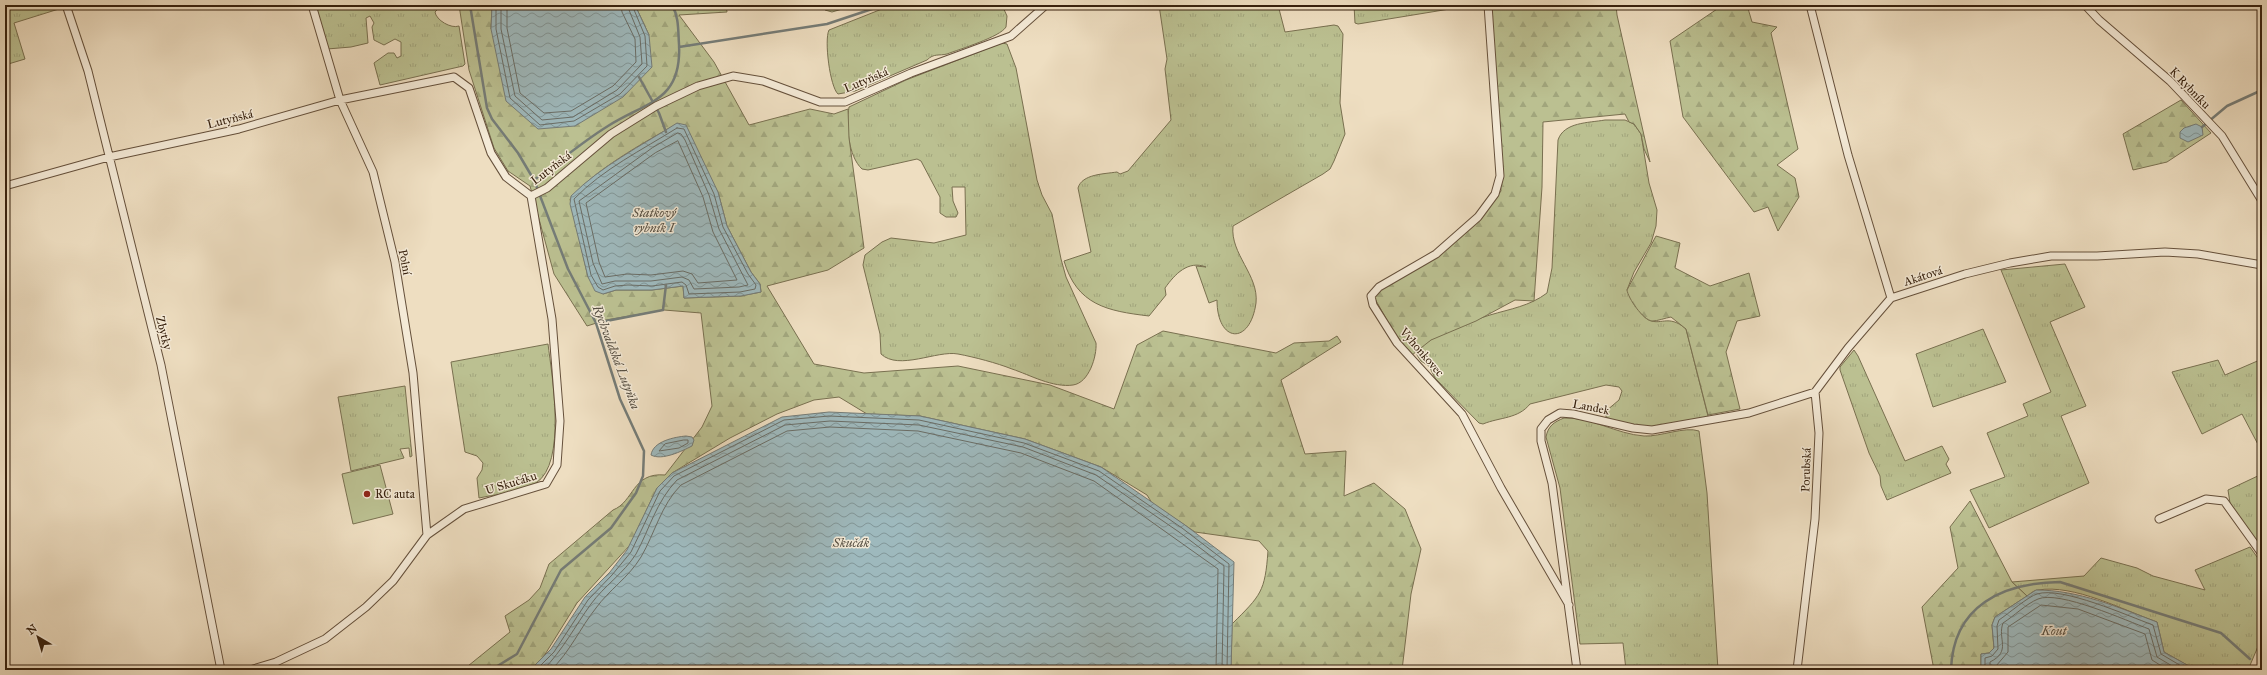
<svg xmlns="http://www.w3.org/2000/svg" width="2267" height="675" font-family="'IM FELL Great Primer',serif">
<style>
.grass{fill:url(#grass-tufts);stroke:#797050}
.forest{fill:url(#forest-firs);stroke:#797050;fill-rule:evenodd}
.pitch{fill:#bbc091;stroke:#797050}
.water{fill:url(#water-waves);stroke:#757c77}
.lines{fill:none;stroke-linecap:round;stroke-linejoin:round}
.shore{stroke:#6a6d66;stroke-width:1}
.stream{stroke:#757c77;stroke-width:2.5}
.minor-casing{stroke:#65503b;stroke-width:9}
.minor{stroke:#f4ead7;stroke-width:7}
.poi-dot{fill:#8f2418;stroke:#f4ead7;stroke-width:1.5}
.labels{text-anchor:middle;stroke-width:3;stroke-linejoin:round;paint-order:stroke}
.street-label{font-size:12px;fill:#37210e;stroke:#f4ead7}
.poi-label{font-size:12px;fill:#37210e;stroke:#f4ead7;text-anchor:start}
.water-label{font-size:13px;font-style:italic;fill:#564f43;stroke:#f4ead7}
</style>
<defs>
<pattern id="grass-tufts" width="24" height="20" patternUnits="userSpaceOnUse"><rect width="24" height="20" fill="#bbc091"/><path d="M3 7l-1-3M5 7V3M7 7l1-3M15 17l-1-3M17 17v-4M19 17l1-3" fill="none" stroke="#a1a57c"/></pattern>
<pattern id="forest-firs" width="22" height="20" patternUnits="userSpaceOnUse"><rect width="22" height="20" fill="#bbc091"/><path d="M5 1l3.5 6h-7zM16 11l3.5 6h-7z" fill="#a1a57c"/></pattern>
<pattern id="water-waves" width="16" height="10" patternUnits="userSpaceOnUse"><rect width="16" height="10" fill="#9eb9bd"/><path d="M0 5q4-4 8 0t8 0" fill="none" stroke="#829698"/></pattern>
</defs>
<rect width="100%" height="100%" fill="#eedec1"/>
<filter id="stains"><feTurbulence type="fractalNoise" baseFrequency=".005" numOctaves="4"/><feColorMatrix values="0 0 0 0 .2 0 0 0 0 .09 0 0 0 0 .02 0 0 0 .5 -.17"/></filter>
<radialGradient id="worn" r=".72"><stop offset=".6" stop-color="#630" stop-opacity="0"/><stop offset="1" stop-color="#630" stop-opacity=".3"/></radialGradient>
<path class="grass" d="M 5,5 L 61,5 L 62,8 L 14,23 L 25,59 L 5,65 Z
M 322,5 L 449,5 L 439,8 L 435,12 C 436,20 451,29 459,26 L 465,64 L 463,66 L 380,85 L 374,63 L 388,53 L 394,53 L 397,58 L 401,56 L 401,42 L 395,39 L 384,45 L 374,40 L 372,27 L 374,23 L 370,16 L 366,18 L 368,43 L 351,47 L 327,49 L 315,7 Z
M 824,5 L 856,5 L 832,12 L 825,10 Z
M 892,5 L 1002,5 L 1007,16 L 1006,27 C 1000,37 960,49 947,54 C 939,56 934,53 927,60 L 855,91 L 838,94 C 830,87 824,40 829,30 Z
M 1159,5 L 1278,5 L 1285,32 L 1334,25 L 1338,26 L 1343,34 L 1340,103 L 1345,134 L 1334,161 L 1330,169 L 1323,174 L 1233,226 C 1230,254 1259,275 1256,303 C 1250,346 1217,343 1217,300 L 1209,303 L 1196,266 L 1206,267 C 1188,260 1175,274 1165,288 L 1166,295 L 1149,316 C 1107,311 1077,305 1064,261 L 1091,252 L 1078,188 C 1082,174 1104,174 1117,172 L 1120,174 L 1128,171 L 1171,120 L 1165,69 L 1167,59 Z
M 1354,5 L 1474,5 L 1358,24 L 1355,23 Z
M 1002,43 L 1007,44 L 1016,68 L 1037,180 L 1042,195 L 1052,214 L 1061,259 L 1066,277 L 1096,343 C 1097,356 1089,383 1073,385 C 1053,388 1030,375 1012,369 C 997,363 974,357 958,354 C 937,350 899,371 881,354 L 880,334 L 863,265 L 865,255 L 882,242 L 891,238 L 934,243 L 966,235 L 965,187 L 952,187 L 953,201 L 958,213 L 956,217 L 946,217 L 940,213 L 940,197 L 921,161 L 917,159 L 868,170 L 862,169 C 848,156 846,125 849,107 L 906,80 Z
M 1605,120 L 1625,120 L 1634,124 L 1641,134 L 1649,183 L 1657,210 L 1656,226 L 1651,243 L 1634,272 L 1627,290 C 1633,298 1639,314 1647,319 C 1660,327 1668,313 1686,329 L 1708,416 C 1684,426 1651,432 1626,425 C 1619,424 1612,420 1606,417 L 1606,411 L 1619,400 L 1622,391 L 1619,387 L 1606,385 L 1530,404 C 1518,419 1500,417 1483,424 L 1479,423 L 1435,378 L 1429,366 L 1421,361 L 1417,355 L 1418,350 C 1436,332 1466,323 1490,315 C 1510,309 1530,306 1547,293 L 1552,268 L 1558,140 C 1564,122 1588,123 1605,120 Z
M 2065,264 L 2085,307 L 2050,322 L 2086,406 L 2061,416 L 2089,483 L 1989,528 L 1970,490 L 2005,477 L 1987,433 L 2028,416 L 2023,404 L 2051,392 L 2001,270 Z
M 1983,329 L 2006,382 L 1933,407 L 1916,354 Z
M 548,344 C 552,376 567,463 536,483 C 521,493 497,494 479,498 L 477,478 L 482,470 L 483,463 L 477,456 L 465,452 L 451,362 Z
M 1854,350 L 1858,356 L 1905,461 L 1942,446 L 1949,459 L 1946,464 L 1951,473 L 1887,500 L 1881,486 L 1880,476 L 1869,453 L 1840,370 L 1840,367 Z
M 2262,359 L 2262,452 L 2242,414 L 2202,434 L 2172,372 L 2218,360 L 2225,375 Z
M 405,386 L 412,456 L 410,457 L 409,448 L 400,449 L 404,458 L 351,471 L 338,397 Z
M 1564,418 C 1592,417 1616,434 1644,436 C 1660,437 1685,426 1699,431 L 1707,493 L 1718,670 L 1626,670 L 1623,643 L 1580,644 L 1560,488 L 1546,437 C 1548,426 1554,422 1564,418 Z
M 2262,474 L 2262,552 L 2230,503 L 2228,490 Z
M 2250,547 L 2262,564 L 2262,637 L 2248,670 L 2196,670 L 2164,652 L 2157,622 C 2123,610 2074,584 2038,590 C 2034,590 2030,594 2027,596 L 2012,582 L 2084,576 L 2101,558 L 2137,568 L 2153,576 L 2205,590 L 2195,570 Z"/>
<path class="forest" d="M 459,5 L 492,5 L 491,29 L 649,35 L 635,5 L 726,5 L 727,12 L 679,15 L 714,62 L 749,125 L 810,109 L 834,114 L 848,109 L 849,138 L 864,248 L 828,270 L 767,286 L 814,364 L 864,373 L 958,366 L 1050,385 L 1114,409 L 1137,345 L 1163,331 L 1276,353 L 1294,343 L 1329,341 L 1337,336 L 1341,342 L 1281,380 L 1305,454 L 1346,451 L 1344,496 L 1374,483 L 1405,509 L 1421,549 L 1411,594 L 1402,670 L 1231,670 L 1232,624 C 1261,595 1265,592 1268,551 L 1259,541 L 1195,532 L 1152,503 L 1147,495 L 1101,467 L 1025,439 L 920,416 L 867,414 L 839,397 L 814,400 L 777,414 L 730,438 L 672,473 L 657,488 L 630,545 L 577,603 L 544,656 L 530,670 L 463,670 L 510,632 L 505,616 L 529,600 L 540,588 L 549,564 L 613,510 C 634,502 632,472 665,475 L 702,427 L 712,406 L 701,313 L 664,310 L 606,320 L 587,326 L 554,274 L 530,186 L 508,171 L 494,148 L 469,70 ZM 677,124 L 718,192 L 727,226 L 751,272 L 760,284 L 761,292 L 740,296 L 684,298 L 683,286 L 652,290 L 616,290 L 603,294 L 588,277 L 570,199 C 591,172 646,141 677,124 Z
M 1489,5 L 1616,5 L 1617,15 L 1650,162 L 1644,149 L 1641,134 L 1634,124 L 1629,122 L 1625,114 L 1543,122 L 1542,187 L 1534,301 L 1515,300 L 1476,321 L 1431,340 L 1412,355 L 1393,331 L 1374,297 L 1376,293 L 1481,218 L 1501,191 Z
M 1723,5 L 1747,5 L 1752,22 L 1777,27 L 1771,33 L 1798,149 L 1777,165 L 1795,178 L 1799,197 L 1778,231 L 1768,207 L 1754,212 L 1683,117 L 1670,41 Z
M 2181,100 L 2211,133 L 2167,162 L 2133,170 L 2123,134 Z
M 1656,236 L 1680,243 L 1675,268 L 1710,286 L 1749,273 L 1760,316 L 1737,321 L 1726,352 L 1740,409 L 1708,415 L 1686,329 L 1671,317 C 1665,318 1658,321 1652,321 C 1643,320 1628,298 1627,290 Z
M 1970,501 L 2012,582 L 2027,596 L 1995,617 L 1992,625 L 1994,648 L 1989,653 L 1981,654 L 1981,670 L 1934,670 L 1922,607 L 1958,568 L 1950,527 Z"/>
<path class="pitch" d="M 380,465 L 393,514 L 353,524 L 342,474 Z"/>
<path class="water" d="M 492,5 L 635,5 L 649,35 L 652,67 L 623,97 L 575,126 L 538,129 L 506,101 L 491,29 Z
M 677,123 L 686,125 L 718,192 L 727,226 L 751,272 L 760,284 L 761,292 L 741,296 L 684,298 L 683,286 L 652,290 L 616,290 L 603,294 L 595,291 L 588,277 L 570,204 L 571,196 C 601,166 641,146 677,123 Z
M 2196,124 L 2202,127 L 2203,135 L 2188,142 L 2180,138 L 2180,132 L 2184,128 Z
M 829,412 L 920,416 L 1025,439 L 1101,467 L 1185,525 L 1234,562 L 1231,670 L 530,670 L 551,649 L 585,597 L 610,572 L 627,550 L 657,488 L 672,473 L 782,417 Z
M 686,436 L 692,437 L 694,440 L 692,446 C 682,451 662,461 651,455 C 653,441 675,437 686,436 Z
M 2036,590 C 2079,590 2117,607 2157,622 L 2164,652 L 2196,670 L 1981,670 L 1981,654 L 1989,653 L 1994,648 L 1992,625 L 1995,617 Z"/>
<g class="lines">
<path class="shore" d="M 496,5 L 496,29 L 510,98 L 540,125 L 574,121 L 620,94 L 647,66 L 645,36 L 632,5
M 501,5 L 501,29 L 515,96 L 542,120 L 573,117 L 617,90 L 642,64 L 640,37 L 627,5
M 507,5 L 507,28 L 520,93 L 544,113 L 571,111 L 613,86 L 636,62 L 635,39 L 622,12 L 621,5
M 677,128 L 684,129 L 714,194 L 723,227 L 748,274 L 756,285 L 755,289 L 740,292 L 689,294 L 686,285 L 682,282 L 652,286 L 628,285 L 615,286 L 603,290 L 598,287 L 591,275 L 574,199 C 603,169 642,150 677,128 Z
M 678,133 L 681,134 L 685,140 L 709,195 L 719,229 L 748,285 L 739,287 L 694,289 L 689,280 L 682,277 L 651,281 L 615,281 L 602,284 L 593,263 L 579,201 L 652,148 Z
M 678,141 L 703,197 L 713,232 L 737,280 L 698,283 L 692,274 L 683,271 L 651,275 L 627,274 L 605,277 L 599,262 L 586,203 L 655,153 Z
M 684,440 L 688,440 L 688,443 L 679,448 L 659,451 L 665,444 Z
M 536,670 L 554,652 L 588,600 L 612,575 L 631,552 L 660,491 L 674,476 L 784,420 L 829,416 L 919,420 L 1024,443 L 1099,471 L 1182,528 L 1229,564 L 1227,670
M 543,670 C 563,650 575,626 591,604 C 604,586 624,573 636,554 C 650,528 656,502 677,480 L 785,425 L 830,421 L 919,425 L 1023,447 L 1096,475 L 1179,532 L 1224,566 L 1222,670
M 551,670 C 570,652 580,628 596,608 C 609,590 629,577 641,557 C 655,533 661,505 681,485 L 787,431 L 830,427 L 918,431 L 1021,453 L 1094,481 L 1218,569 L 1216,670
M 1985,670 L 1985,658 L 1992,656 L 1998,649 L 1997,626 L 1999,620 C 2008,614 2029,596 2037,594 C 2062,586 2128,616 2153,625 L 2161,654 L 2188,670
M 1990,670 L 1990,662 C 2012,651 1997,639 2003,623 C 2014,616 2026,604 2038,599 C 2059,590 2127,621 2149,629 L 2157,657 L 2179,670
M 1996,670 L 1996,666 L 2008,652 L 2008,627 L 2041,605 L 2078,609 L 2145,634 L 2152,660 L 2168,670"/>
<path class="stream" d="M 470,5 L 487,108 L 492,119 L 518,153 L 534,180 L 568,269 L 596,323 L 620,399 L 644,451 L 643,476 L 636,493 L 611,528 L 561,570 L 517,654 L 491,670
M 679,47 L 827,24 L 884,5
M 639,77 L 659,113 L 666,132
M 2202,127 L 2227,106 L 2262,90
M 534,180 C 559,162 582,142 608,126 C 648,101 682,101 679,44 C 678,30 679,17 672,5
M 596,323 L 663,310 L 666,285
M 1951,670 C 1953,605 2003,583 2060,582 L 2221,633 L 2250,659"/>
<defs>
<path id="minor" d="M 66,5 L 88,71 L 161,365 L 221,670
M 312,5 L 340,100 L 373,172 L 395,262 L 413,373 L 427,535
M 1488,5 L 1500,176 L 1495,194 L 1478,217 L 1436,254 L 1379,287 L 1371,296 L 1373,305 L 1397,343 L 1462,414 L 1501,488 L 1569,605
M 1810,5 L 1848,155 L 1891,298
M 2085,5 L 2099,20 L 2170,81 L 2222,136 L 2262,201
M 5,186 L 109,157 L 239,129 L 340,100 L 454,77 L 469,88 L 491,153 L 506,177 L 531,196
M 531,196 L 547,188 L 611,134 L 656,106 L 698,86 L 733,76 L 763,81 L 820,102 L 845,102 L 911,73 L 1011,36 L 1046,5
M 1891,298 L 1965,274 L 2010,263 L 2051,256 L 2097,256 L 2165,252 L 2198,254 L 2262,265
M 2159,519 L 2206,499 L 2224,501 L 2262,554
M 250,670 L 276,662 L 325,639 L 366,607 L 393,581 L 427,535 L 464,509 L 546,484 L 557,465 L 560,421 L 552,319 L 531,196
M 1577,670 L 1552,483 L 1541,441 L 1541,429 L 1548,420 L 1560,413 L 1573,414 L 1633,428 L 1652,430 L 1749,413 L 1815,392
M 1797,670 L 1815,519 L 1819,433 L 1815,392 L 1848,348 L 1891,298"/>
</defs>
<use href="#minor" class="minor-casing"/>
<use href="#minor" class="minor"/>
</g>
<circle class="poi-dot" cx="367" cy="494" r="4"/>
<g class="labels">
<g class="street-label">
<text transform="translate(866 80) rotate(-23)" y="4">Lutyňská</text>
<text transform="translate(2190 88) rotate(46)" y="4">K Rybníku</text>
<text transform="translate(230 119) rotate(-14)" y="4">Lutyňská</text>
<text transform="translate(551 168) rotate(-37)" y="4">Lutyňská</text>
<text transform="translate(405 262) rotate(79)" y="4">Polní</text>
<text transform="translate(1923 276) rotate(-18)" y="4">Akátová</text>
<text transform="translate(164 333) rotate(76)" y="4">Zbytky</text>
<text transform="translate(1422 352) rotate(49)" y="4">Vyhonkovec</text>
<text transform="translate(1591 407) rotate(11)" y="4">Landek</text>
<text transform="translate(1806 470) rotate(-88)" y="4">Porubská</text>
<text transform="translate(511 483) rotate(-17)" y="4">U Skučáku</text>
</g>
<g class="poi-label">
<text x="375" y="498">RC auta</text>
</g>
<g class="water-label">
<text x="654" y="217">Statkový<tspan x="654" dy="15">rybník I</tspan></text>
<text transform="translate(617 357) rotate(69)" y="5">Rychvaldská Lutyňka</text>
<text x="851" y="547">Skučák</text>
<text x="2054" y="635">Kout</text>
</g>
</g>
<rect width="2267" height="675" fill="none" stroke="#eedec1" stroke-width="20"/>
<rect x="6" y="6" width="2255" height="663" fill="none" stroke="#37210e" stroke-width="2"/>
<rect x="10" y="10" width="2247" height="655" fill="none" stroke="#37210e"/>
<g transform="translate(38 637) rotate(322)" stroke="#f4ead7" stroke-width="3" paint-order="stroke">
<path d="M0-3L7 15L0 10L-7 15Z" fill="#37210e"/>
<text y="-6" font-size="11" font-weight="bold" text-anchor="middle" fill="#37210e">N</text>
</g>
<rect width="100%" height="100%" filter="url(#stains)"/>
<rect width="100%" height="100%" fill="url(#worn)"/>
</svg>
